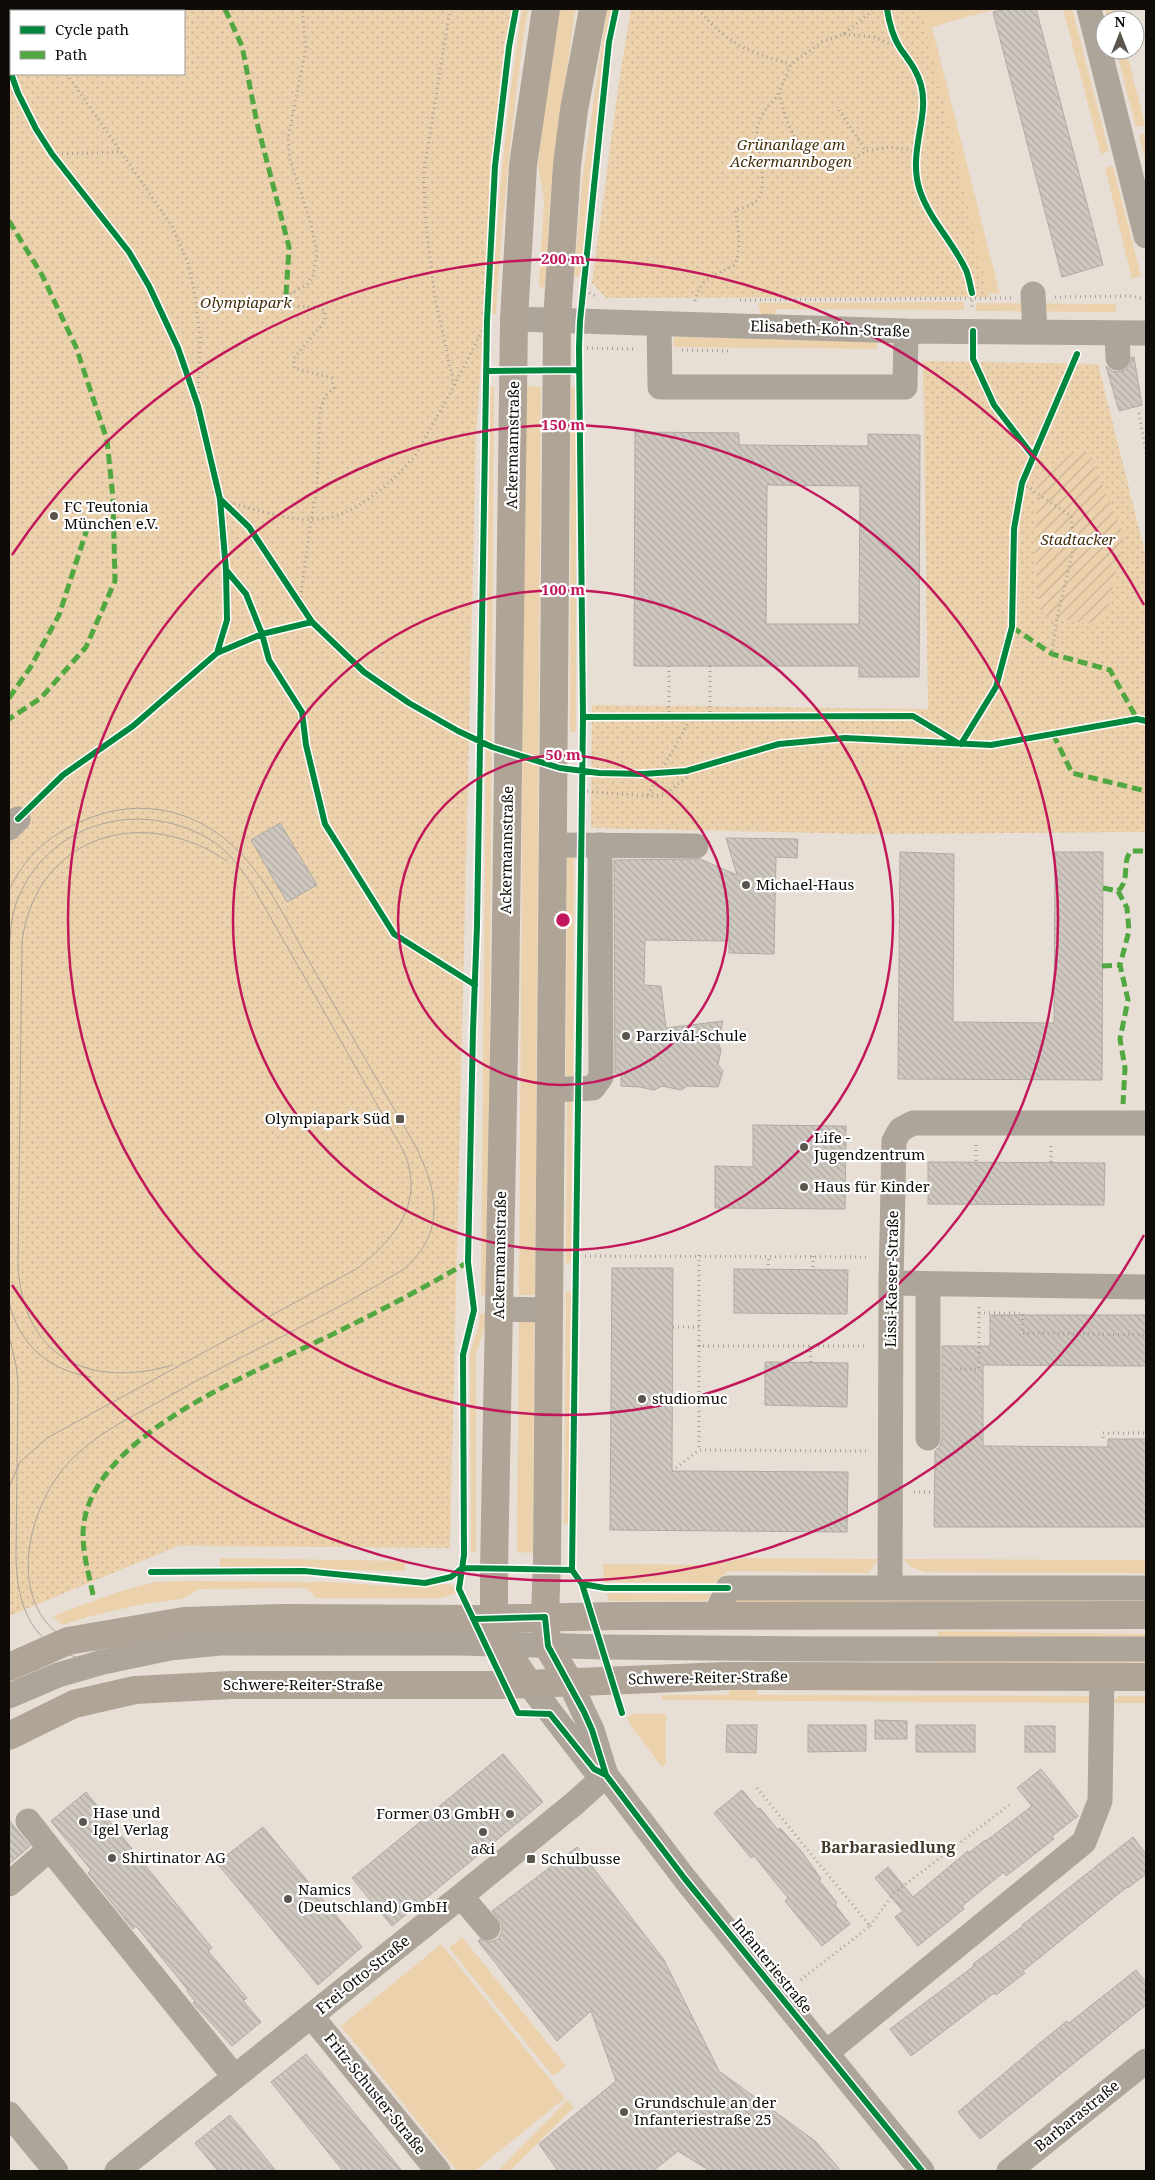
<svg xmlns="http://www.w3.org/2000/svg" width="1155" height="2180" font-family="'Noto Serif',serif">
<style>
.grass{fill:#ecd1ad}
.park{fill:url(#park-dots);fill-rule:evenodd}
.garden{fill:url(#garden-furrows)}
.building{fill:url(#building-back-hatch);stroke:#b1aaa2;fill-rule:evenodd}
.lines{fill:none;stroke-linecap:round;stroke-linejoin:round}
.path{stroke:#a7a097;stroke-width:3;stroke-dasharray:1 4;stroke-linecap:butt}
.minor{stroke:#aea59a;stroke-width:25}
.major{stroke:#b0a497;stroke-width:28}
.tram{stroke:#aca49c;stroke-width:1}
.quiet{stroke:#51a840;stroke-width:5;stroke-dasharray:10 5;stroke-linecap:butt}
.cycleway-casing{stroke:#fff;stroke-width:9}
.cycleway{stroke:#00873e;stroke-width:6}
.ring{fill:none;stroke:#c2185b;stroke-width:2.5}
.poi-dot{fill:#5b554e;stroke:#fff;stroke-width:2}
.labels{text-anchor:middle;stroke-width:4.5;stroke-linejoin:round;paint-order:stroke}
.park-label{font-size:15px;font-style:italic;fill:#48300c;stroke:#fff}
.street-label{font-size:15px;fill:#0f0b06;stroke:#fff}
.poi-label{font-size:15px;fill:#0f0b06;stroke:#fff;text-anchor:start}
.neighbourhood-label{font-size:16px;font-weight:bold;fill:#453a2b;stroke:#fff}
.centre{fill:#c2185b;stroke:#fff;stroke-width:2.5}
.ring-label{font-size:15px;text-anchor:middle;font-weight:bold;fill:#c2185b;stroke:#fff;stroke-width:4.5;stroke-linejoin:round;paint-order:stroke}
</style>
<defs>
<pattern id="park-dots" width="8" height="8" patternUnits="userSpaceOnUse" patternTransform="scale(1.25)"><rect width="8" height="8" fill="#ecd1ad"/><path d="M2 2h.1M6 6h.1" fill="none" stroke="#c9b293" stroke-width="1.8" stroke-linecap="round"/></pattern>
<pattern id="garden-furrows" width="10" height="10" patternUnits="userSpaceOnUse" patternTransform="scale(1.25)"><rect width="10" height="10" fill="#ecd1ad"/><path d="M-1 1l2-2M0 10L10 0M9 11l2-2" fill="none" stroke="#c9b293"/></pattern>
<pattern id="building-back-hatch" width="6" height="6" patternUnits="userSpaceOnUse" patternTransform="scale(1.25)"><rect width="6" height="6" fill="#cec8c0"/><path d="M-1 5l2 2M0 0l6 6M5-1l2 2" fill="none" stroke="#b0aaa4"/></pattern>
</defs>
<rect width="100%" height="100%" fill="#e7dfd5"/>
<path class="grass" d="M 522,9 L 528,9 C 512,110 503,211 496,314 L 491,314 C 497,211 506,110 522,9 Z
M 558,9 L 575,9 L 550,200 L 545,286 L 540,288 L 539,286 L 544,200 L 538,165 L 550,56 Z
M 607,9 L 612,9 L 589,181 L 581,277 L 574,277 L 582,181 Z
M 893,9 L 996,9 L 932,27 L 1000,294 L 977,293 Z
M 1063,9 L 1072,9 L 1109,152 L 1101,154 Z
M 1105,9 L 1115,9 L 1118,20 L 1108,20 Z
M 1116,50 L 1126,50 L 1145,125 L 1136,127 Z
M 1146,133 L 1146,163 L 1139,135 Z
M 1113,166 L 1141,276 L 1132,279 L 1105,168 Z
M 964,302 L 964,310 L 775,309 L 775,316 L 761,314 L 758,303 Z
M 976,303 L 1116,304 L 1116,312 L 976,311 Z
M 674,337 L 877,340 L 877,349 L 673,347 Z
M 489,386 L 494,386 L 488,1295 L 481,1295 Z
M 525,386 L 541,387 L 535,1295 L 519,1295 Z
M 571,387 L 576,387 L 576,732 L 570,732 Z
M 567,853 L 574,853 L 573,1080 L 566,1080 Z
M 572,1097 L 571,1262 L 566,1264 L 567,1101 Z
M 566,1292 L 571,1292 L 569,1524 L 564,1524 Z
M 487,1313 L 486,1324 L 476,1353 L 476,1552 L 471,1552 L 470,1355 C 472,1341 480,1328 480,1314 Z
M 519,1315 L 534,1315 L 533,1553 L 517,1552 Z
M 220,1558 L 405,1561 L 405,1571 L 220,1568 Z
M 745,1558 L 879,1559 L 868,1573 L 735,1571 L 727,1572 L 715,1583 L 604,1582 L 603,1564 L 711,1565 Z
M 904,1559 L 1146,1560 L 1146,1573 L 925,1572 L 909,1566 Z
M 199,1581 L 333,1582 L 404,1587 L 449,1584 L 453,1586 L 457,1593 L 441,1598 L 316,1598 L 306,1588 L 199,1589 L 182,1599 L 143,1604 L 91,1616 L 62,1625 L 53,1616 L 115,1593 L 155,1582 Z
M 607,1593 L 712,1594 L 706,1601 L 609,1601 Z
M 737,1596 L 1146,1598 L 1146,1604 L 731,1602 Z
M 938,1631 L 1146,1634 L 1146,1638 L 938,1638 Z
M 938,1659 L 1146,1660 L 1146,1666 L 938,1664 Z
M 729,1687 L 757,1687 L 757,1695 L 1087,1696 L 1091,1696 L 1096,1703 L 662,1700 L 662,1695 L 729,1695 Z
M 1118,1696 L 1146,1696 L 1146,1703 L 1112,1703 Z
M 634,1714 L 666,1714 L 666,1764 L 662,1767 L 630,1725 L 627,1717 Z
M 462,1937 L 566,2066 L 553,2076 L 449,1948 Z
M 441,1944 L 565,2098 L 475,2171 L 457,2171 L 341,2026 Z
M 567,2100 L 574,2107 L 510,2171 L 503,2171 L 500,2169 Z"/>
<path class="park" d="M 9,9 L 514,9 L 497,122 L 476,437 L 450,1548 L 178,1546 L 9,1616 ZM 11,11 L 184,11 L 184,74 L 11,74 Z
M 631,9 L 921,9 L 989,297 L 606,298 L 592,283 L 619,81 Z
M 923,361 L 1098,364 L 1146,557 L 1146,832 L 868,834 L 591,828 L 592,705 L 928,709 Z"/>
<path class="garden" d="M 1077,451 L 1087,452 L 1090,455 L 1124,536 L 1106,617 L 1098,625 L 1046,617 L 1040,609 L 1034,547 L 1039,475 L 1044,468 Z"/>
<path class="building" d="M 1006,9 L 1036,9 L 1103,265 L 1062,277 L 993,12 Z
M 1132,357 L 1134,357 L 1142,405 L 1119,411 L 1106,366 L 1112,371 L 1118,372 L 1125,370 L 1130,365 Z
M 635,432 L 739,433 L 739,445 L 868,446 L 868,434 L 920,435 L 919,677 L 859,677 L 859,666 L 634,666 ZM 767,485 L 860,486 L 859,624 L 766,624 Z
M 280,823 L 317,885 L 287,902 L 251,840 Z
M 726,838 L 798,839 L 797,858 L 776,857 L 774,954 L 729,953 L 729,941 L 645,940 L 644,985 L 661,986 L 666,1028 L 723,1021 L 718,1042 L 721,1050 L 718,1065 L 723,1071 L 718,1087 L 687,1086 L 681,1090 L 662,1086 L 654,1090 L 640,1087 L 621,1086 L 621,1074 L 615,1073 L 614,860 L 700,859 L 737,875 Z
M 900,852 L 954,854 L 953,1022 L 1054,1023 L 1055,852 L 1103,852 L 1102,1080 L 898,1079 Z
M 753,1125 L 846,1126 L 845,1209 L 715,1208 L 715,1166 L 753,1167 Z
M 928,1162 L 1105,1163 L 1104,1205 L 928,1204 Z
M 612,1268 L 673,1268 L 672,1471 L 848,1472 L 847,1532 L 610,1530 Z
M 734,1269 L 848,1270 L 847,1314 L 734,1313 Z
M 990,1315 L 1146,1315 L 1146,1366 L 983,1365 L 983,1446 L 1108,1447 L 1108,1439 L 1146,1439 L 1146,1527 L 934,1527 L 935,1451 L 940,1446 L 942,1438 L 942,1346 L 990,1346 Z
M 765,1362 L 848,1363 L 847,1407 L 765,1405 Z
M 875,1720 L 907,1721 L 907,1739 L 875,1739 Z
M 727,1725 L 757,1725 L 756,1753 L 726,1752 Z
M 808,1725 L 866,1725 L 866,1751 L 808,1752 Z
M 916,1725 L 975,1725 L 975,1752 L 916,1752 Z
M 1025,1726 L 1055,1726 L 1055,1752 L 1025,1752 Z
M 503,1754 L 543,1802 L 392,1926 L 352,1878 Z
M 1041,1769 L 1078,1816 L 1052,1836 L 1054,1839 L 1006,1876 L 1004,1872 L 962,1906 L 964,1909 L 918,1946 L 895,1917 L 903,1911 L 875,1878 L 888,1867 L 913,1897 L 968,1851 L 969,1853 L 985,1840 L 986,1841 L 1032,1806 L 1017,1788 Z
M 742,1790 L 758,1809 L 760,1808 L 778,1830 L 780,1828 L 802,1852 L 821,1879 L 819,1880 L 837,1903 L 835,1905 L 850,1924 L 822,1946 L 785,1901 L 788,1898 L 754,1856 L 751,1858 L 714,1813 Z
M 86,1792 L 212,1948 L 208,1951 L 247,1998 L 243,2001 L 261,2022 L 232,2046 L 193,2003 L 195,2001 L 187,1991 L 188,1990 L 136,1926 L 133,1929 L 88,1873 L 91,1870 L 51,1821 Z
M 9,1820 L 30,1846 L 9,1864 Z
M 263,1827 L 362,1947 L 318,1985 L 217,1863 Z
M 1133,1837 L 1146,1854 L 1146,1874 L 1128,1888 L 1127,1887 L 1023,1971 L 1025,1973 L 996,1995 L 994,1993 L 911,2056 L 890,2029 L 974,1966 L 973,1964 L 1023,1926 L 1022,1925 Z
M 577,1847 L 664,1960 L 719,2071 L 815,2141 L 841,2171 L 710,2171 L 678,2151 L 653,2171 L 558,2171 L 539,2144 L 616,2081 L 591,2011 L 557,2041 L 478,1941 L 480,1939 L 490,1942 L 498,1939 L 502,1932 L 502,1925 L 492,1911 Z
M 1136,1970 L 1146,1982 L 1146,2005 L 980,2139 L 958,2112 L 1040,2043 L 1067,2021 L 1069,2023 Z
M 306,2054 L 347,2104 L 402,2171 L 343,2171 L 332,2157 L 271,2082 Z
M 230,2115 L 263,2155 L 276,2171 L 218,2171 L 195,2143 Z"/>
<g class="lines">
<path class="path" d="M 36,9 L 37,11
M 450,9 L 424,171 L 425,217 L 435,298 L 454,385
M 698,9 C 727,44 748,52 791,64
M 871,9 L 868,14 L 844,34 L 822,42 L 791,64 L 779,93 L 786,119 L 794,136 L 808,154 L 824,164 L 843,166 L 866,151 L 889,147 L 915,151
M 887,9 L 888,20 L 899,47 L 914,65 L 922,86 L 922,110 L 915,151 L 919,190 L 931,215 L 966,271 L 972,293 L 972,310
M 844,34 L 874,37 L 899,47
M 67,74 L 172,226 L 188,263 L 195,295 L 200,337 L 198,406
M 839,110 L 866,151
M 52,154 L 120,152
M 584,284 L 590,293 L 597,297
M 1055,297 L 1130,296 L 1146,299
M 740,300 L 1011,298
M 695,301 C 701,276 715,276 735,265 C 742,246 738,229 735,210 C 742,208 751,206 756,201 C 771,187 755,147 757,129 C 759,115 771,104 779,93
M 582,348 L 636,349
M 682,350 L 728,351
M 1139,413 L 1146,453
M 1022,483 L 1071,516 L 1074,546 L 1057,618 L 1052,654
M 220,499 C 252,509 301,527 335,516 C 364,507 393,481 413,458 C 421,448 427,433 434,422 C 453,389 470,355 487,321 L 491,321
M 300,602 L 311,519 L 317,489 L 320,410 L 325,396 L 334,388 L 332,378 L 294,368 L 294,358 L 325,321 L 325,311 L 319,307 L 290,306 L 287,303 L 286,296 L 307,285 L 313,276 L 317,253 L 310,221 L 290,160 L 288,138 L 306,48 L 302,9
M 217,652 L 227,620 L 226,570
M 669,666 L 669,717
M 710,666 L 710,716
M 582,791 L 647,796 L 664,795 L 687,777 L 686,771
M 648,795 L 692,716
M 33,804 L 63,775 L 133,726 L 217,653 L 262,634 L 312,622
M 976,1145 L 976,1162
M 1051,1146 L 1051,1163
M 699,1255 L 699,1346 L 867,1346
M 575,1256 L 869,1257
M 813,1256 L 813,1270
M 768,1270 L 769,1256
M 979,1313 L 1023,1313 L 1022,1333 L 1146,1335
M 673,1327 L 699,1327
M 699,1346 L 699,1450 L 867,1451
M 810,1346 L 811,1362
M 950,1369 L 979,1369 L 979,1306
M 1103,1438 L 1103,1433 L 1146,1433
M 672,1471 L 699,1450
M 914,1492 L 934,1492
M 757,1788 L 870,1926 L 798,1982
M 870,1926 L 894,1893 L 1012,1803"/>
<path class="minor" d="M 1089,9 L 1146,236
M 1033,294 L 1035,332
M 514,319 L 906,331 L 1146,333
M 659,324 L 660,387 L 905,387 L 906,331
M 1117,333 L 1118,358
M 9,828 L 18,819
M 553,845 L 696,846
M 551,1090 L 593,1088 L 601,1077 L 600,845
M 891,1283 L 1146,1287
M 499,1309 L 549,1310
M 928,1438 L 928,1285
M 890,1587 L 891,1283 L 894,1141 L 900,1130 L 913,1123 L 1146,1123
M 715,1616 L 728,1588 L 1146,1588
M 569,1681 L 592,1730 L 606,1775 L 685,1879 L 922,2171
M 528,1683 L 594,1769 L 605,1774
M 9,1696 L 58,1675 L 103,1662 L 170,1648 L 220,1643 L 462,1643 L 602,1647 L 825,1649 L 1146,1649
M 28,1821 L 50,1849
M 9,1884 L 50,1849 L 234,2076
M 461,1896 L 488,1928
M 312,2017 L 438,2171
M 826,2053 L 1084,1842 L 1100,1801 L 1102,1676
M 9,2114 L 56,2171
M 117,2171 L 461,1896 L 575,1803 L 606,1775
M 1009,2171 L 1146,2061"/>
<path class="major" d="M 9,1667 L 68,1641 L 184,1621 L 283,1618 L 474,1619 L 618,1616 L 1146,1615
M 569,1681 L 550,1650 L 547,1640 L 545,1617 L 547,1561 L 557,320 L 567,165 L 574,110 L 593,9
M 528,1683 L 499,1640 L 494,1618 L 494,1569 L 505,998 L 514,319 L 523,165 L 546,9
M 9,1736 L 74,1704 L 135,1690 L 232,1685 L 505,1685 L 725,1676 L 1146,1677"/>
<path class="tram" d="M 9,890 C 28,850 57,829 98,815 C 138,802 182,808 217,833 C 263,865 287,923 314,970 C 348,1029 382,1088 416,1147 C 438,1192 446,1232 404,1269 C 329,1316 247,1352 171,1395 C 138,1414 103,1429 75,1456 C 23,1505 0,1619 83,1647 C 107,1655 134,1649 158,1645
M 9,954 C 10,935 11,916 18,898 C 51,820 144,797 214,842 C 229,852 242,870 252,885 L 404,1152 C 425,1203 396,1237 358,1268 L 47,1438 L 20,1462 L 9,1487
M 9,1303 C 20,1345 48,1370 91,1377
M 9,1336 L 16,1365 L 18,1383 L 16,1557 C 17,1608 32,1646 85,1660
M 173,1365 C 90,1389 24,1359 18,1267 L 22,941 C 37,834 144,804 227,861
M 152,1646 L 200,1639 L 241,1637 L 483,1639 L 600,1642 L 1146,1644
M 9,1688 C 40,1672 73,1661 108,1655
M 9,1704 C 73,1668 149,1654 221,1649 L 1146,1655"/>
<path class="quiet" d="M 225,9 L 242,46 L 257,123 L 289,247 L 286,296
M 9,221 L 42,275 L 76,347 L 107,440 L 113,498 L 115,581 L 86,647 L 41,698 L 9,719
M 1012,627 L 1052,654 L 1110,670 L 1137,719
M 9,698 L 30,668 L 59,615 L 89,523
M 1053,734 L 1072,773 L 1146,791
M 1103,888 L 1118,891 L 1127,908 L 1129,931 L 1120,965 L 1128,1000 L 1120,1039 L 1125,1068 L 1123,1104
M 1118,891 C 1131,879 1121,863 1131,851 L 1146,851
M 1102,966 L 1120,965
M 93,1595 C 88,1569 79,1542 85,1517 C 105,1427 267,1368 341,1330 C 384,1309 427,1286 468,1262"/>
<defs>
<path id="cycleway" d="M 516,9 L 509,47 L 495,166 L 487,321 L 477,926 L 473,1030 L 468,1262 L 474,1310 L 463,1355 L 464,1555 L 459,1589 L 518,1713 L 550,1714 L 594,1769 L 606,1775
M 887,9 C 889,22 893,37 900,48 C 909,61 917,70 921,85 C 930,117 907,153 920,191 C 930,220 953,242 966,270 C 969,277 970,285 972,293
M 9,68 L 18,93 L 36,129 L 52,154 L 129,252 L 149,286 L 178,348 L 198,406 L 220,499 L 226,570 L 246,594 L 262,634 L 269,660 L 302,712 L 306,745 L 325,824 L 394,934 L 475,985
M 973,331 L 973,359 L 994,405 L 1033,456
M 486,371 L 579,370
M 220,499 L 249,527 L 312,622 L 364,672 L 409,703 L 458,731 L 492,747 L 560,768 L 599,773 L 643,774 L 686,771 L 779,744 L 845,738 L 991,745 L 1137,719 L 1146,721
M 217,653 L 227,620 L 226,570
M 583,717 L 913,716 L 958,743
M 961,744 L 996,687 L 1012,627 L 1014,529 L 1022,483 L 1077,354
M 18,819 L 63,775 L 133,726 L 217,653 L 262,634 L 312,622
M 572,1570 L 583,717 L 579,348 L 580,321 L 609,42 L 616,9
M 572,1570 L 582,1584 L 622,1713
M 151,1572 L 304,1571 L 425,1583 L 451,1577 L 462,1568 L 572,1570
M 582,1584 L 605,1588 L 728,1588
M 474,1619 L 545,1617 L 548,1646 L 584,1712 L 592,1730 L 606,1775 L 685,1879 L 922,2171"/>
</defs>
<use href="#cycleway" class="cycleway-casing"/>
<use href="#cycleway" class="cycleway"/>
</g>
<g class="ring">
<circle cx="563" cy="920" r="165"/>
<circle cx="563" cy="920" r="330"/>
<circle cx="563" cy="920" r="495"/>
<path d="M1144 1235A661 661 0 0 1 12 1285M12 555A661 661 0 0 1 1144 605"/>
</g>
<g class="poi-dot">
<circle cx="54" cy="516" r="5"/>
<circle cx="746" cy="885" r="5"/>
<circle cx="626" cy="1036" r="5"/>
<rect x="395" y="1114" width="10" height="10" rx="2.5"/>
<circle cx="804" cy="1147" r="5"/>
<circle cx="804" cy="1187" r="5"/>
<circle cx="642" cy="1399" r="5"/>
<circle cx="510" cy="1814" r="5"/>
<circle cx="83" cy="1822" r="5"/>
<circle cx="483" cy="1832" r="5"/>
<circle cx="112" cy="1858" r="5"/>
<rect x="526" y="1854" width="10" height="10" rx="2.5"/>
<circle cx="288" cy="1899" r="5"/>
<circle cx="624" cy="2112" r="5"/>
</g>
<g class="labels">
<g class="park-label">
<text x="791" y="150">Grünanlage am<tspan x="791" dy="17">Ackermannbogen</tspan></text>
<text x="246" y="308">Olympiapark</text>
<text x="1078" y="545">Stadtacker</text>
</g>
<g class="street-label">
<text transform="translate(830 329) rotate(2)" y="5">Elisabeth-Kohn-Straße</text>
<text transform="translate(513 445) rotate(-89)" y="5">Ackermannstraße</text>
<text transform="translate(507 850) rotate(-89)" y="5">Ackermannstraße</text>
<text transform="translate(500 1255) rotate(-89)" y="5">Ackermannstraße</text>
<text transform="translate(892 1279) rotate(-89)" y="5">Lissi-Kaeser-Straße</text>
<text transform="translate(708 1678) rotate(-1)" y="5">Schwere-Reiter-Straße</text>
<text x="303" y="1690">Schwere-Reiter-Straße</text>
<text transform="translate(772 1966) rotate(51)" y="5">Infanteriestraße</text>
<text transform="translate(363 1975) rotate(-39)" y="5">Frei-Otto-Straße</text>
<text transform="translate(375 2094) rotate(51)" y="5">Fritz-Schuster-Straße</text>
<text transform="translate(1077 2116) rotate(-39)" y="5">Barbarastraße</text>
</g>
<g class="poi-label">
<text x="64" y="512">FC Teutonia<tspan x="64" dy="17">München e.V.</tspan></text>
<text x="756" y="890">Michael-Haus</text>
<text x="636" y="1041">Parzivâl-Schule</text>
<text x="390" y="1124" text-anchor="end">Olympiapark Süd</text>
<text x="814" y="1143">Life -<tspan x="814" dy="17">Jugendzentrum</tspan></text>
<text x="814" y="1192">Haus für Kinder</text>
<text x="652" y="1404">studiomuc</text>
<text x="93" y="1818">Hase und<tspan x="93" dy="17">Igel Verlag</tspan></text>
<text x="500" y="1819" text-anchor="end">Former 03 GmbH</text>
<text x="483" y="1854" text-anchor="middle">a&amp;i</text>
<text x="122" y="1863">Shirtinator AG</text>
<text x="541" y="1864">Schulbusse</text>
<text x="298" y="1895">Namics<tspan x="298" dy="17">(Deutschland) GmbH</tspan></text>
<text x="634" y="2108">Grundschule an der<tspan x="634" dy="17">Infanteriestraße 25</tspan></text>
</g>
<g class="neighbourhood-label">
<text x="888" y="1853">Barbarasiedlung</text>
</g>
</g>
<circle cx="563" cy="920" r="8" class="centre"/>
<g class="ring-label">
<text x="563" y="264">200 m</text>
<text x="563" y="430">150 m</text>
<text x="563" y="595">100 m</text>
<text x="563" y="760">50 m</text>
</g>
<rect width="1155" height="2180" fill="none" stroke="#0f0b06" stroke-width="20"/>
<rect x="10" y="10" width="175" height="65" fill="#ffffff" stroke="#9f9d9b"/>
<rect x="20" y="26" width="25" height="8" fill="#00873e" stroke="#9f9d9b"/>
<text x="55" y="35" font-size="15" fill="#0f0b06">Cycle path</text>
<rect x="20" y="51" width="25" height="8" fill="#51a840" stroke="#9f9d9b"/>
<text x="55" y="60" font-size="15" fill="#0f0b06">Path</text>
<g transform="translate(1120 35)"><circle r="24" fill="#ffffff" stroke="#9f9d9b"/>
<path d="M0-4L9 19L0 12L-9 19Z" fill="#5b554e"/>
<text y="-8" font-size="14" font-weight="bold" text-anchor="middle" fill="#0f0b06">N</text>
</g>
</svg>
